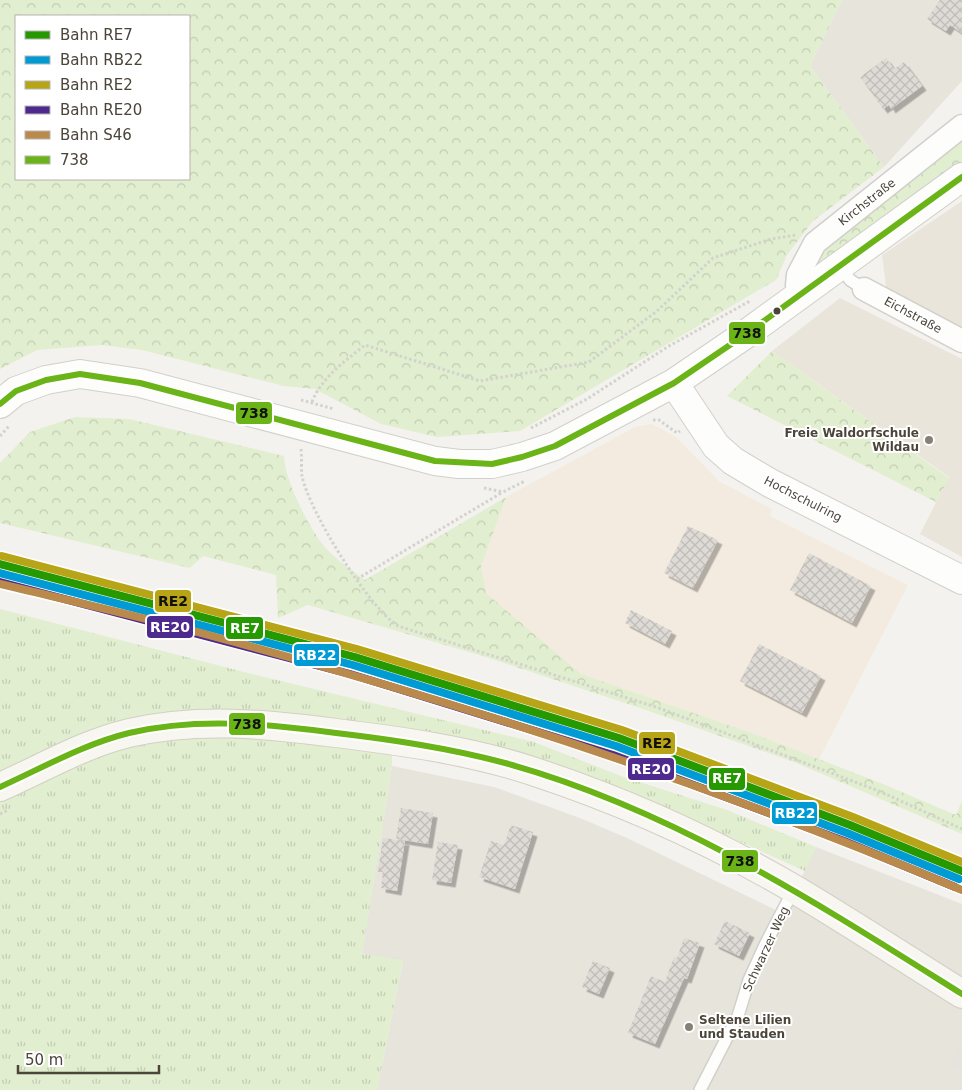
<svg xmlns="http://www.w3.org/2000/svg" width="962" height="1090" font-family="'DejaVu Sans',sans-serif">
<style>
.residential{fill:#e7e4dc}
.commercial{fill:#f3ebdf}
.education{fill:#eae5da}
.grass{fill:url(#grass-tufts)}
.forest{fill:url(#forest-crowns);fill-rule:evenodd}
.parking{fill:#e6e3df}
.building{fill:url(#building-cross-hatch);filter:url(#shadow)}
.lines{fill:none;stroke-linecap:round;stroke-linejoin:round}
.service-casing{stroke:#d2d0cb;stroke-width:14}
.minor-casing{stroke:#d2d0cb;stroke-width:25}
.tertiary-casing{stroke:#d2d0cb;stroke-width:30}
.secondary-casing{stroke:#d3cfc5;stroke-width:30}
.path{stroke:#d3d2cc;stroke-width:3;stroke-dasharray:2.5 2.5;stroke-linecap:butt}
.service{stroke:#fdfdfc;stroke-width:11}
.minor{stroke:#fdfdfc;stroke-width:22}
.tertiary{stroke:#fdfdfc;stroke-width:28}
.secondary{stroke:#f7f6f1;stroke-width:28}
.bus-1-casing{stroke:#fff;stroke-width:10}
.bus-1{stroke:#6ab417;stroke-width:6}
.rail-1-casing{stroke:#fff;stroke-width:11}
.rail-2-casing{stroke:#fff;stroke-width:11}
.rail-3-casing{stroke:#fff;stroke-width:11}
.rail-4-casing{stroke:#fff;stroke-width:11}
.rail-5-casing{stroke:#fff;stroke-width:11}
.rail-1{stroke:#269900;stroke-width:8}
.rail-2{stroke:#009bd5;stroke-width:8}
.rail-3{stroke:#b7a517;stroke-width:8}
.rail-4{stroke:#4e2a8e;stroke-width:8}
.rail-5{stroke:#ba8a4d;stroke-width:8}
.bus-dot{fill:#4b4439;stroke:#fff;stroke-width:2}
.poi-dot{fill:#868178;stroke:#fff;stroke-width:2}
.labels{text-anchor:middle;stroke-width:4;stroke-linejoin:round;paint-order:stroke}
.street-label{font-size:12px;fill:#4b4439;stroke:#fff}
.poi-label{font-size:12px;font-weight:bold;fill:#4b4439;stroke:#fff;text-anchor:end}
.line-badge{stroke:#fff;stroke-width:2}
.badge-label{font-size:14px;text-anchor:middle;font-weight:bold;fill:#fff}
.pale-badge-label{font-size:14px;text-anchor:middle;font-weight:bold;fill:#111}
</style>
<defs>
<pattern id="grass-tufts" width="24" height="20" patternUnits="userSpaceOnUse" patternTransform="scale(1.25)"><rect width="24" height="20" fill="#e1eecf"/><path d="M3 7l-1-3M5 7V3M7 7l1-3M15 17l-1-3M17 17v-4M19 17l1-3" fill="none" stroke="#c3cdb2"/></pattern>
<pattern id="forest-crowns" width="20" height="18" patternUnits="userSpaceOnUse" patternTransform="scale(1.25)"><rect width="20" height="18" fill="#e1eecf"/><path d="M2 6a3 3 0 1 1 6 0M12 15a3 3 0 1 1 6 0" fill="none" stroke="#c3cdb2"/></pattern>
<pattern id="building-cross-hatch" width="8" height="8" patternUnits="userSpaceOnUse" patternTransform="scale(1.25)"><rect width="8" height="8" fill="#dedbd6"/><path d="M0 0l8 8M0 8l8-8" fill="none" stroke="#c0bdb8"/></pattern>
<filter id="shadow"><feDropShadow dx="4.5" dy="4.5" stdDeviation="0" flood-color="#0004"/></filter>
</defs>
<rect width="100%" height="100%" fill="#f4f2ee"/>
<path class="residential" d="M 842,0 L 962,0 L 962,81 L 884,167 L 810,66 Z
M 392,766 L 494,787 L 580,818 L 627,838 L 784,914 L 816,847 L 962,904 L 962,1090 L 377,1090 L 403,961 L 362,954 Z"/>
<path class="commercial" d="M 652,424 L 676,437 L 720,482 L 772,509 L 770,516 L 908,585 L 819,759 L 757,735 L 581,674 L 486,593 L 481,567 L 506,497 L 635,427 Z"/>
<path class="education" d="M 962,201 L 962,334 L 887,294 L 882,255 Z
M 840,298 L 962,359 L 962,557 L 920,534 L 949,477 L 772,351 Z"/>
<path class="grass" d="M 0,609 L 244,672 L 534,742 L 621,776 L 727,810 L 816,847 L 805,871 L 629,792 L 560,770 L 392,727 L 392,766 L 362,954 L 403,960 L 377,1090 L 0,1090 Z"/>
<path class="forest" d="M 0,0 L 842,0 L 810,66 L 884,167 L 813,221 L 787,255 L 776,280 L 520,431 L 437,437 L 381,424 L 315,389 L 284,386 L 142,350 L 102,345 L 37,350 L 0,369 ZM 16,16 L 189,16 L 189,179 L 16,179 Z
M 962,135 L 962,165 L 809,273 L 818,246 Z
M 772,351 L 949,478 L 936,502 L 727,396 Z
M 75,417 L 129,419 L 284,456 C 284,479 310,530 325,547 C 336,560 352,570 365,580 L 506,497 L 481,567 L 486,593 L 581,674 L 757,735 L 883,784 L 956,815 L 962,801 L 962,834 L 794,762 L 643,709 L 486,657 L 308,605 L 278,618 L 276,575 L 203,556 L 190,568 L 0,523 L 0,463 L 30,432 Z"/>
<path class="parking" d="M 962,1046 L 962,1072 L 950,1064 Z"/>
<path class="building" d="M 940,0 L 962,0 L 962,33 L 950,25 L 946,31 L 927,19 Z
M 886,58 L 894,69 L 904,62 L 922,86 L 891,109 L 889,105 L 883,109 L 860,77 Z
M 688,526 L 718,540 L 693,588 L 664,573 Z
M 809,553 L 871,586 L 852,623 L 790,590 Z
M 631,610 L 672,631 L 665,644 L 625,623 Z
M 759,644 L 821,676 L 802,713 L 740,681 Z
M 401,808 L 433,813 L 428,844 L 396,839 Z
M 511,825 L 533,832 L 515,889 L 479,877 L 491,841 L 504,845 Z
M 383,838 L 405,841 L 397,891 L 381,888 L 383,872 L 378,872 Z
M 438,842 L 458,845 L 451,883 L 432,880 Z
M 725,921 L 750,933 L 739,956 L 714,944 Z
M 684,938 L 700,943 L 687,979 L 684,978 L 655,1044 L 628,1033 L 651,976 L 665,982 L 674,957 L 677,958 Z
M 593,961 L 610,968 L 599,994 L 582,987 Z"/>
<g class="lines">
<defs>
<path id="service" d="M 840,266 L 850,280 L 864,289
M 700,1090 L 738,1016 L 749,980 L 765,945 L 794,889"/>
<path id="minor" d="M 864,289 L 962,341
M 802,293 L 797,285 L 798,275 L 815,243 L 962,126"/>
<path id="tertiary" d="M 674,383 L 716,446 L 733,461 L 770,483 L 962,580
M 0,404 L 16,391 L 46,380 L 80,374 L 140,383 L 435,461 L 459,464 L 492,464 L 522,457 L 555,446 L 674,383 L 746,334 L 962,177"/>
<path id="secondary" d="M 0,787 C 43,768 83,744 129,733 C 198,717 267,724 336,733 C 401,741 467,750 529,770 C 621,800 712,841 794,889 C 851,923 906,959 962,994"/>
</defs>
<use href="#service" class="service-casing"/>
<use href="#minor" class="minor-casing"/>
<use href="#tertiary" class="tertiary-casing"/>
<use href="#secondary" class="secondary-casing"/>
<path class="path" d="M 301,400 L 334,409
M 312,402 C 322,377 344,362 365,345 L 480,381 L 589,362 L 657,311 L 713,258 L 771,239 L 796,235
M 653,420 L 659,420 L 677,433 L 680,431
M 531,428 L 587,399 L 669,346 L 750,301
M 0,436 L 10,425
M 301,449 C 302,458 301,468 302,476 C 309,511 369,608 398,626 L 656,707 L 879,791 L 962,829
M 484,488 L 503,492 L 525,481
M 357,579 L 503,492
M 0,814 L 8,810"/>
<use href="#service" class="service"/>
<use href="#minor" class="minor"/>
<use href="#tertiary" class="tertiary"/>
<use href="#secondary" class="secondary"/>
<defs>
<path id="bus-1" d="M 0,404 L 16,391 L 46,380 L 80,374 L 140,383 L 435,461 L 492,464 L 522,457 L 555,446 L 674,383 L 746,334 L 962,177
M 0,787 C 42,768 84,744 129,733 C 197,717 267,724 336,733 C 393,740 449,748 505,763 C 672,809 817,903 962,994"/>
</defs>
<use href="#bus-1" class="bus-1-casing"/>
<use href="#bus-1" class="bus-1"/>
<defs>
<path id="rail-1" d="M 0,564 L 355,657 L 619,738 L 850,825 L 962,871"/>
<path id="rail-2" d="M 0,573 L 353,665 L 616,746 L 847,833 L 959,879"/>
<path id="rail-3" d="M 2,556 L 357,649 L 622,730 L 853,817 L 962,862"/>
<path id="rail-4" d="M 0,582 L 350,674 L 613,755 L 844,841 L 955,887"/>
<path id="rail-5" d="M 0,584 C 71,601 142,617 212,636 C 467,704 719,787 962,890"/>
</defs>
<use href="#rail-1" class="rail-1-casing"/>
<use href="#rail-2" class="rail-2-casing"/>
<use href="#rail-3" class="rail-3-casing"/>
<use href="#rail-4" class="rail-4-casing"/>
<use href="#rail-5" class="rail-5-casing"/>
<use href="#rail-1" class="rail-1"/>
<use href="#rail-2" class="rail-2"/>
<use href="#rail-3" class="rail-3"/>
<use href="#rail-4" class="rail-4"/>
<use href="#rail-5" class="rail-5"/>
</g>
<circle class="bus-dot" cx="777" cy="311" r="4.5"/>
<g class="poi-dot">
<circle cx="929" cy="440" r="5"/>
<circle cx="689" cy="1027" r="5"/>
</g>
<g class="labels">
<g class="street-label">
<text transform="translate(867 202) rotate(-38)" y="4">Kirchstraße</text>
<text transform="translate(913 315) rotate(28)" y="4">Eichstraße</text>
<text transform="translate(803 499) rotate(27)" y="4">Hochschulring</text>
<text transform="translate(766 949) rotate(-65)" y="4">Schwarzer Weg</text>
</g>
<g class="poi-label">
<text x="919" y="437">Freie Waldorfschule<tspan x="919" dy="14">Wildau</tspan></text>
<text x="699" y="1024" text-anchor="start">Seltene Lilien<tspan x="699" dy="14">und Stauden</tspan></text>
</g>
</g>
<g class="line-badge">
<rect x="728" y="321" width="38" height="24" rx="5" fill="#6ab417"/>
<rect x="235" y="401" width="38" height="24" rx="5" fill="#6ab417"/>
<rect x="154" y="589" width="38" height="24" rx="5" fill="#b7a517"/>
<rect x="146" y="615" width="48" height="24" rx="5" fill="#4e2a8e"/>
<rect x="225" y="616" width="39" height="24" rx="5" fill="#269900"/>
<rect x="293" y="643" width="47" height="24" rx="5" fill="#009bd5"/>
<rect x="228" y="712" width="38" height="24" rx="5" fill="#6ab417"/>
<rect x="638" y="731" width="38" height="24" rx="5" fill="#b7a517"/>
<rect x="627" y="757" width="48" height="24" rx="5" fill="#4e2a8e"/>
<rect x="708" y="767" width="38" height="24" rx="5" fill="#269900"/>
<rect x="771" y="801" width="47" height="24" rx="5" fill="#009bd5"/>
<rect x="721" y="849" width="38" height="24" rx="5" fill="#6ab417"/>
</g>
<g class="badge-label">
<text x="170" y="632">RE20</text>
<text x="245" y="633">RE7</text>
<text x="316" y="660">RB22</text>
<text x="651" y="774">RE20</text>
<text x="727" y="783">RE7</text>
<text x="795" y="818">RB22</text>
</g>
<g class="pale-badge-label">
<text x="747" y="338">738</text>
<text x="254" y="418">738</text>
<text x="173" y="606">RE2</text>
<text x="247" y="729">738</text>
<text x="657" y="748">RE2</text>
<text x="740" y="866">738</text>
</g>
<rect x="15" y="15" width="175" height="165" fill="#ffffff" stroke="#b7b4b0"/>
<rect x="25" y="31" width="25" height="8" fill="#269900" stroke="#b7b4b0"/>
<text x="60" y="40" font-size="15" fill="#4b4439">Bahn RE7</text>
<rect x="25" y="56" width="25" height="8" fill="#009bd5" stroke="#b7b4b0"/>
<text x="60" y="65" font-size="15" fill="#4b4439">Bahn RB22</text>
<rect x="25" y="81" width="25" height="8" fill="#b7a517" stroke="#b7b4b0"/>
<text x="60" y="90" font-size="15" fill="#4b4439">Bahn RE2</text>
<rect x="25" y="106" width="25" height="8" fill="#4e2a8e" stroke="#b7b4b0"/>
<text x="60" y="115" font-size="15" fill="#4b4439">Bahn RE20</text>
<rect x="25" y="131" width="25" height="8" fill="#ba8a4d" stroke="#b7b4b0"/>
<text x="60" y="140" font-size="15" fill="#4b4439">Bahn S46</text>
<rect x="25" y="156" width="25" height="8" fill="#6ab417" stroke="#b7b4b0"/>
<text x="60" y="165" font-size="15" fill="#4b4439">738</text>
<path d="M18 1065v8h141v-8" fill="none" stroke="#4b4439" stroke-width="2.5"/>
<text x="25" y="1065" font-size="15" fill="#4b4439" stroke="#ffffff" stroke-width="4" paint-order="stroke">50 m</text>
</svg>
